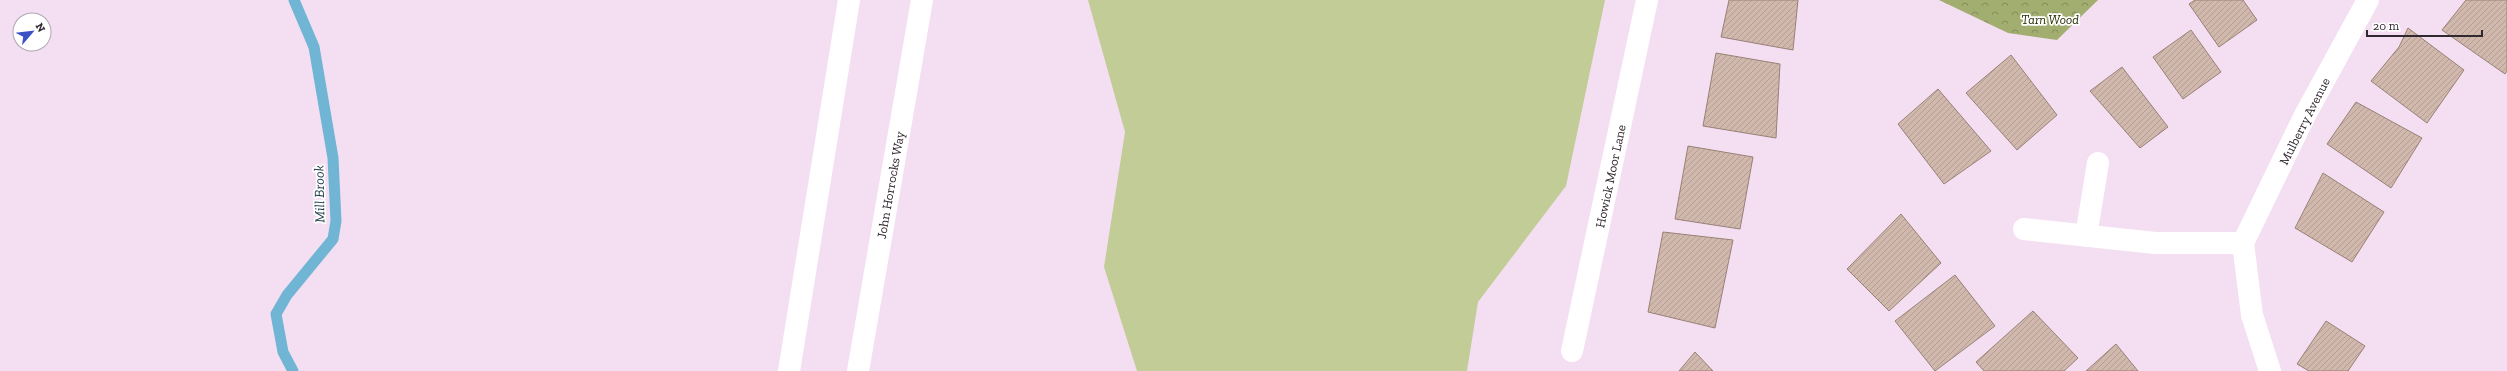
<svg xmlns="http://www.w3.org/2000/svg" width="2507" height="371" font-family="'Zilla Slab',serif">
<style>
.forest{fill:url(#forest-crowns)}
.green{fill:#c2cc97}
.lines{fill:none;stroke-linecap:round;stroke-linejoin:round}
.stream{stroke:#70b5d4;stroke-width:11}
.building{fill:url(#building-hatch);stroke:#998177}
.street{stroke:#fff;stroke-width:22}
.highway{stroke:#fff;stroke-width:22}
.labels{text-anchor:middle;stroke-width:3.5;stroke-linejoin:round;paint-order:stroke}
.park-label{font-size:13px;font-style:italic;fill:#272d00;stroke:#fff}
.street-label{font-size:13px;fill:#312930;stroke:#fff}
.water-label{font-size:14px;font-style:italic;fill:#1a3a48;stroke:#fff}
</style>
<defs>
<pattern id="forest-crowns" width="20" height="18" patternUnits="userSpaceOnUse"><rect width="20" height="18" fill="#a2ad70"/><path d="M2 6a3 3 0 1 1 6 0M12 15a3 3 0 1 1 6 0" fill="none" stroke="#858d5c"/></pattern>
<pattern id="building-hatch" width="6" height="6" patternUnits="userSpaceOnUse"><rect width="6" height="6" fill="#d1b8ad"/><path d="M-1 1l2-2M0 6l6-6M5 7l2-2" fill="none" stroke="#b49e95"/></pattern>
</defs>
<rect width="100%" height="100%" fill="#f4dff2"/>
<path class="forest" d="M 1939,0 L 2098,0 L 2057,40 L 2008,33 Z"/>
<path class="green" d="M 1088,0 L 1605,0 L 1566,186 L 1478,302 L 1467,371 L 1137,371 L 1104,267 L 1125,132 Z"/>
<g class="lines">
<path class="stream" d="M 293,371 L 283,352 L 276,314 L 287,295 L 333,239 L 336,221 L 333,158 L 314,47 L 294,0"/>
</g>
<path class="building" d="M 1729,0 L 1798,0 L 1793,50 L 1721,37 Z
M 2195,0 L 2243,0 L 2257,20 L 2219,47 L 2189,4 Z
M 2466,0 L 2507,0 L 2507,71 L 2505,74 L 2442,30 Z
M 2408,28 L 2464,70 L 2427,123 L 2371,81 L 2399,47 Z
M 2191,30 L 2221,72 L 2183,99 L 2153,57 Z
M 1716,53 L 1780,64 L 1776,138 L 1703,126 Z
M 2011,55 L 2057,115 L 2017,150 L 1966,93 Z
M 2122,67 L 2168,127 L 2140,148 L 2090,91 Z
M 1938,89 L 1991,151 L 1944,184 L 1898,124 Z
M 2356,102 L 2422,138 L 2391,188 L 2327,144 Z
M 1688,146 L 1753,157 L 1740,229 L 1675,219 Z
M 2323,173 L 2384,212 L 2352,262 L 2295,228 Z
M 1901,214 L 1941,263 L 1889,311 L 1847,269 Z
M 1663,232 L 1733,240 L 1715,328 L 1648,312 Z
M 1955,275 L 1995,326 L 1935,371 L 1895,321 Z
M 2033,311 L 2078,358 L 2064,371 L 1984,371 L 1976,362 Z
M 2326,321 L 2365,346 L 2348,371 L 2309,371 L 2297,364 Z
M 2116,344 L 2138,371 L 2086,371 Z
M 1695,352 L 1713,371 L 1679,371 Z"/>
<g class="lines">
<path class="street" d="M 2024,229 L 2155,243 L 2243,243
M 2086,236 L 2098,163
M 1572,351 L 1647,0
M 2270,371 L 2252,315 L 2243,243 L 2304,117 L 2368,0"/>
<path class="highway" d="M 789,371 L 849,0
M 858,371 L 922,0"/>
</g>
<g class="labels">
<g class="park-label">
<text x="2050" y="24">Tarn Wood</text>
</g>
<g class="street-label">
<text transform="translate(2304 121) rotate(-63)" y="5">Mulberry Avenue</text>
<text transform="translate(1610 176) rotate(-78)" y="5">Howick Moor Lane</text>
<text transform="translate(890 185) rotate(-80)" y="5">John Horrocks Way</text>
</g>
<g class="water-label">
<text transform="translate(319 194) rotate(-91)" y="5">Mill Brook</text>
</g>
</g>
<g transform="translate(32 32) rotate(62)"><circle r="19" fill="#ffffff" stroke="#ada9ac"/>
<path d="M0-3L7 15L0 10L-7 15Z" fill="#3a52c5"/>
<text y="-6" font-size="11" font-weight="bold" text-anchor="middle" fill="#312930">N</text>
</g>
<path d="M2367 30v6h115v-6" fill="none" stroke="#312930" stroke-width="2"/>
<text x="2373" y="30" font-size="12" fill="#312930" stroke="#ffffff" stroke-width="3" paint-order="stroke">20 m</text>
</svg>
